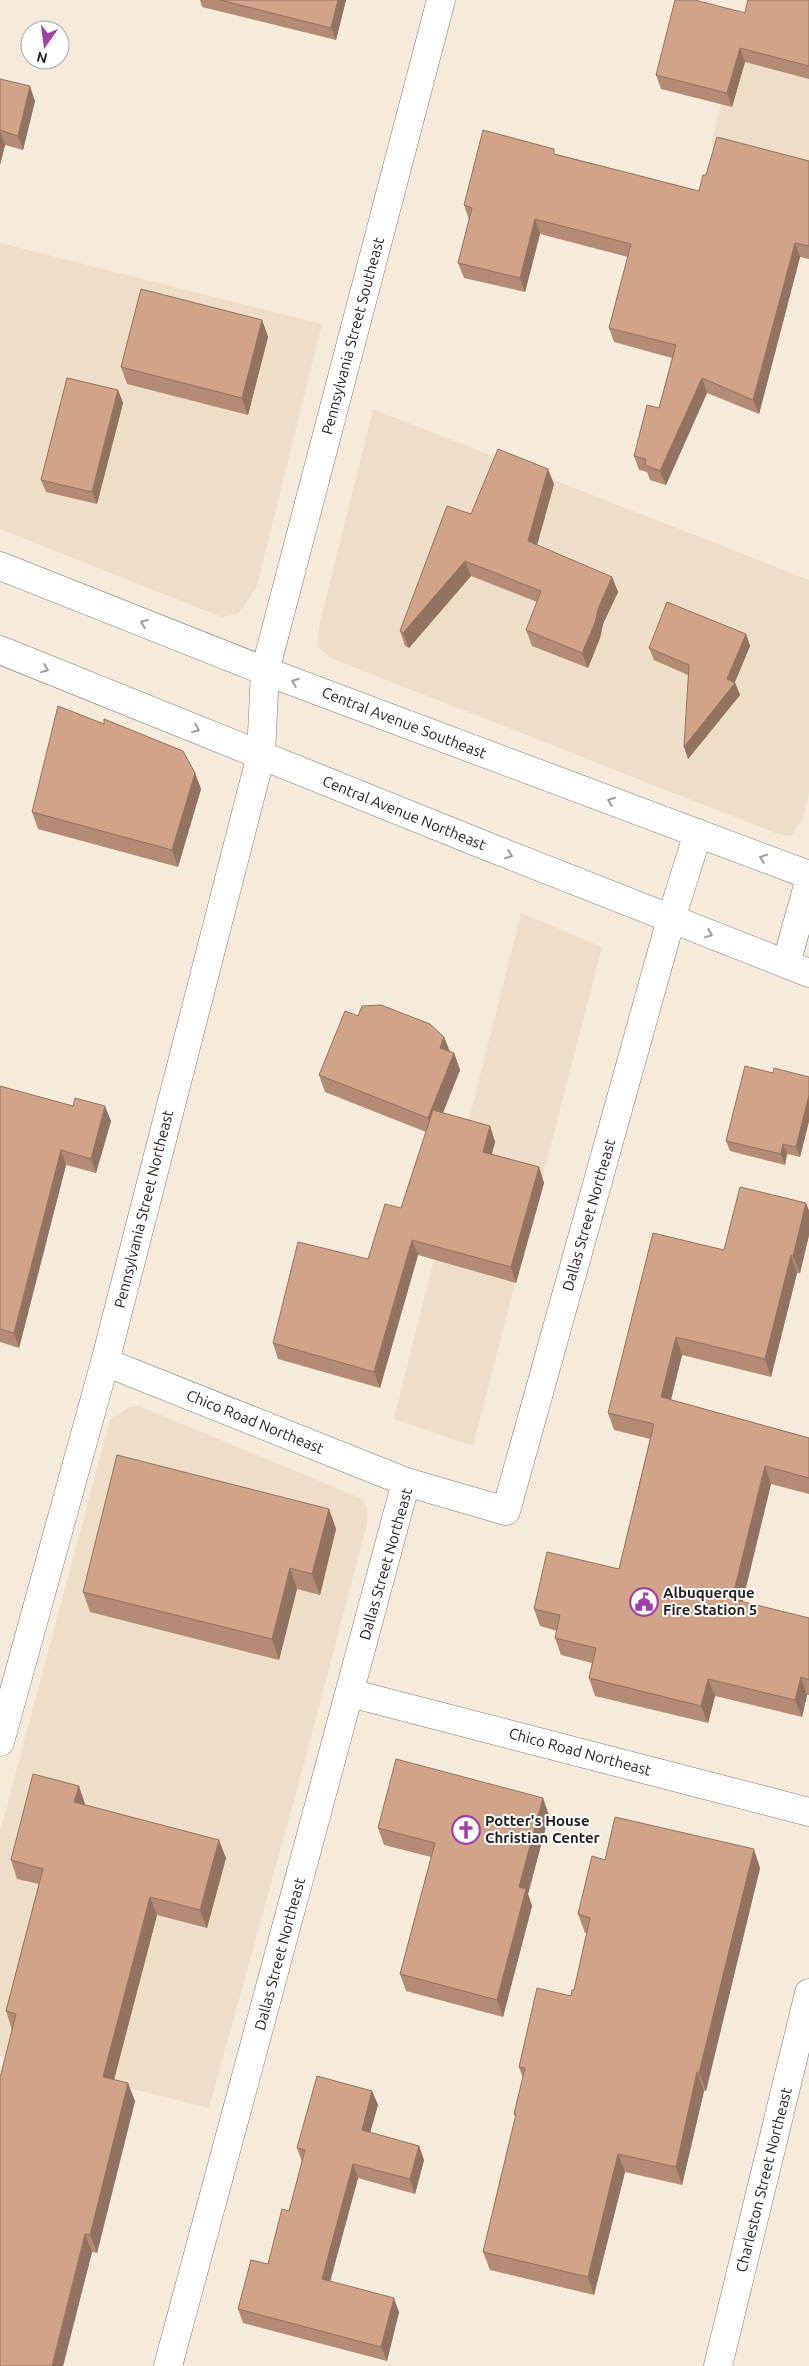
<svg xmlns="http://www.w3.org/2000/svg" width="809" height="2366" font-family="Ubuntu,sans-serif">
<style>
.built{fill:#eeddc9}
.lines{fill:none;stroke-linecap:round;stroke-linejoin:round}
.street-casing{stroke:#817669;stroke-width:29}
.secondary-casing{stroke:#817669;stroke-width:29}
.primary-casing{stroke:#817669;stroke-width:29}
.street{stroke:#fff;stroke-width:28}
.secondary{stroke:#fff;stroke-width:28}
.primary{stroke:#fff;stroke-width:28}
.wall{fill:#b48c76}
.shaded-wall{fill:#927260}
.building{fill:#d1a389;stroke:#927260}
.oneway{stroke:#9d9b99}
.labels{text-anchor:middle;stroke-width:4;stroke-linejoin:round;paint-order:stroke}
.street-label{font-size:15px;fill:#25211c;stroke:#fff}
.poi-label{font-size:15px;font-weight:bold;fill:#25211c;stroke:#fff;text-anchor:start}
</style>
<rect width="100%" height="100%" fill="#f6eadb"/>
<path class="built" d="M 746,0 L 809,1 L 809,170 L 711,145 Z
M 0,243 L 322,324 L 256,589 L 238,614 L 222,617 L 0,529 Z
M 373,409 L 809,580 L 809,792 L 803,818 L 791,836 L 778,834 L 333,659 L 318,647 L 319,627 Z
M 521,913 L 602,947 L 473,1446 L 394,1419 Z
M 139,1406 L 360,1498 L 367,1507 L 367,1524 L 301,1775 L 209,2108 L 0,2056 L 0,1832 L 110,1420 L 129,1407 Z"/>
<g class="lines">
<defs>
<path id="street" d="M 786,964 L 809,882
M 105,1362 L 406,1482 L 506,1511 L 671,919 L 698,833
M 350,1693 L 809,1812
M 0,1742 L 105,1362 L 261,755 L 265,671
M 168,2366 L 406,1482
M 718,2366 L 809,1993"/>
<path id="secondary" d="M 265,671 L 441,0"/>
<path id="primary" d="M 0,566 L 265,671 L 809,875
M 0,650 L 489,847 L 809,973"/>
</defs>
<use href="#street" class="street-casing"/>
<use href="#secondary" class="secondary-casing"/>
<use href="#primary" class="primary-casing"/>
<use href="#street" class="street"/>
<use href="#secondary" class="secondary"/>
<use href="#primary" class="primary"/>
</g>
<path class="wall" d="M 200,0 L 346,0 L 336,40 L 202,7 Z
M 809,0 L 809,79 L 745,62 L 732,107 L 661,89 L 656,75 L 745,13 Z
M 0,79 L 35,101 L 23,150 L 5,145 L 0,165 Z
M 556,154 L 699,191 L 706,175 L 809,161 L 809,259 L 800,257 L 759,414 L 707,393 L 666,485 L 650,480 L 647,472 L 639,470 L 634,456 L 659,408 L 672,358 L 614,342 L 609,328 L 628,257 L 540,234 L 525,292 L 464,278 L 458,263 L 469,220 L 464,205 Z
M 262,320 L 268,337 L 248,415 L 127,384 L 121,367 Z
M 118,390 L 123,403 L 97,504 L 46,492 L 41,480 Z
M 554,484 L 537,545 L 612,577 L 618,592 L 603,624 L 600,638 L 588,668 L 532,646 L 526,630 L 537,602 L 471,576 L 409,648 L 405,646 L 400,631 L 471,514 Z
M 746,634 L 750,646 L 735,682 L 740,695 L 688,759 L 688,675 L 654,660 L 649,648 Z
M 104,724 L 195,773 L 201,789 L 178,867 L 38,829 L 32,812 Z
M 358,1016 L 444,1037 L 450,1051 L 454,1053 L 460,1070 L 443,1113 L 490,1126 L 495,1142 L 492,1154 L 539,1167 L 544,1183 L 516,1283 L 418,1255 L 380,1388 L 278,1359 L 273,1343 L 368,1259 L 401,1208 L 426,1132 L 325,1092 L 319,1075 Z
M 773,1073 L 809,1077 L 809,1121 L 800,1157 L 787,1154 L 785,1165 L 730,1151 L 726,1141 Z
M 0,1086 L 111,1121 L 96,1173 L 66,1165 L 19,1348 L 0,1342 Z
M 806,1203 L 809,1211 L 809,1235 L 800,1273 L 797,1273 L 771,1377 L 682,1355 L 671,1400 L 809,1438 L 809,1494 L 771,1484 L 742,1602 L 809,1618 L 809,1695 L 807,1695 L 802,1717 L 715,1696 L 708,1723 L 595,1696 L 589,1678 L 592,1663 L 561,1655 L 555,1638 L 557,1631 L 540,1626 L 534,1609 L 619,1569 L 650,1439 L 614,1430 L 608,1413 L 724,1250 Z
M 329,1509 L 336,1529 L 320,1595 L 297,1589 L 279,1660 L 90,1612 L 83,1592 Z
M 85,1804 L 85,1805 L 226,1858 L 207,1928 L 157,1915 L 114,2080 L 135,2101 L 97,2253 L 92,2252 L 63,2366 L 0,2366 L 12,2030 L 6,2011 L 39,1884 L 17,1879 L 11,1860 Z
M 549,1815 L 528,1894 L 532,1906 L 503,2017 L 406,1991 L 400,1974 L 431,1857 L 384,1845 L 378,1828 Z
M 605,1860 L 760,1868 L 706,2091 L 704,2091 L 682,2185 L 625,2172 L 594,2295 L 490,2270 L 483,2252 L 516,2118 L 514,2114 L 523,2078 L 519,2067 L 571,1996 L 574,1990 L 587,1933 L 585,1933 L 578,1914 Z
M 372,2091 L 378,2105 L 370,2132 L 419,2146 L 424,2160 L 415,2194 L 358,2178 L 330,2281 L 399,2312 L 387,2361 L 243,2323 L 238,2309 L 268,2264 L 289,2211 L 302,2162 L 297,2148 Z"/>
<path class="shaded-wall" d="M 338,0 L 346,0 L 336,40 L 331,28 Z
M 740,48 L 745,62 L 732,107 L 727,93 Z
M 30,86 L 35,101 L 23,150 L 18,136 Z
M 0,131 L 5,145 L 0,165 Z
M 535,219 L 540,234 L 525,292 L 520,278 Z
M 795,243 L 800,257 L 759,414 L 753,400 Z
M 262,320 L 268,337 L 248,415 L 242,398 Z
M 702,378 L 707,393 L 666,485 L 660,471 Z
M 118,390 L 123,403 L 97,504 L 92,492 Z
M 548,469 L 554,484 L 534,556 L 528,541 Z
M 465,561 L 471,576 L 409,648 L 403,633 Z
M 612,577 L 618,592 L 603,624 L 600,638 L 588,668 L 582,653 L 598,609 Z
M 746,634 L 750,646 L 734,684 L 735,683 L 740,695 L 688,759 L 684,747 L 727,679 Z
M 195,773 L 201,789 L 178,867 L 172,850 Z
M 444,1037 L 450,1054 L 440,1048 Z
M 454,1053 L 460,1070 L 434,1135 L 428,1118 Z
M 809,1095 L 809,1121 L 800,1157 L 796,1147 Z
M 105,1106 L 111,1121 L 96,1173 L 91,1159 Z
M 490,1126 L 495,1142 L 488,1167 L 483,1152 Z
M 783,1144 L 787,1154 L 785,1165 L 781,1154 Z
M 61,1150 L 66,1165 L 19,1348 L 14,1333 Z
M 539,1167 L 544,1183 L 516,1283 L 511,1267 Z
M 806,1203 L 809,1211 L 809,1235 L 800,1273 L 793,1256 Z
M 412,1240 L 418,1255 L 380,1388 L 374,1372 Z
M 791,1255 L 797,1273 L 771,1377 L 765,1359 Z
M 676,1337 L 682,1355 L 667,1415 L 661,1397 Z
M 765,1466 L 771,1484 L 739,1617 L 732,1599 Z
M 329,1509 L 336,1529 L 320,1595 L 312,1574 Z
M 290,1568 L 297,1589 L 279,1660 L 272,1639 Z
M 801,1677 L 807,1695 L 802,1717 L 795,1700 Z
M 708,1679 L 715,1696 L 708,1723 L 701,1706 Z
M 79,1786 L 85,1804 L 81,1820 L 74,1802 Z
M 543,1798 L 549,1815 L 528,1894 L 532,1906 L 503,2017 L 497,2000 L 519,1887 Z
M 219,1840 L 226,1858 L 207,1928 L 200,1910 Z
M 754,1849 L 760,1868 L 706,2091 L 699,2073 Z
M 150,1897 L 157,1915 L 110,2095 L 103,2077 Z
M 697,2072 L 704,2091 L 682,2185 L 676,2167 Z
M 128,2083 L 135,2101 L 97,2253 L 90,2235 Z
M 372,2091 L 378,2105 L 367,2144 L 362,2130 Z
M 419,2146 L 424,2160 L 415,2194 L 410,2179 Z
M 618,2154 L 625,2172 L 594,2295 L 588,2277 Z
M 353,2164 L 358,2178 L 327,2293 L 322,2279 Z
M 85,2234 L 92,2252 L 63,2366 L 52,2366 Z
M 394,2298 L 399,2312 L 387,2361 L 381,2347 Z"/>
<path class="building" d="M 220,0 L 338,0 L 331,28 Z
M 675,0 L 695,0 L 745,13 L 748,0 L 809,0 L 809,66 L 740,48 L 727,93 L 656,75 Z
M 0,79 L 30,86 L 18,136 L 0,130 Z
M 483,130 L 554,149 L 554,154 L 699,191 L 703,175 L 706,175 L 717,137 L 809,161 L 809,246 L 795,243 L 753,400 L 702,378 L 660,471 L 645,465 L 646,459 L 634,456 L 647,405 L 659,408 L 676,345 L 609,328 L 631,244 L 535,219 L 520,278 L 458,263 L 472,208 L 464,205 Z
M 141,289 L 262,320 L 242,398 L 121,367 Z
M 67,378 L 118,390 L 92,492 L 41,480 Z
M 498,449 L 548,469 L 528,541 L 612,577 L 598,609 L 595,623 L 582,653 L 526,630 L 541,591 L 465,561 L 403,633 L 400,631 L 447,506 L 471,514 Z
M 667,602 L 746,634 L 727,679 L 735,683 L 684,747 L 689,665 L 649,648 Z
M 58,706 L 104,724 L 104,719 L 183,751 L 195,773 L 172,850 L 32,812 Z
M 381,1005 L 430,1024 L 444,1037 L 440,1048 L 454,1053 L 428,1118 L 319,1075 L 345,1011 L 358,1016 L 362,1006 Z
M 745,1066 L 773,1073 L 774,1068 L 809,1077 L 809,1095 L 796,1147 L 783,1144 L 781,1154 L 726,1141 Z
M 0,1086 L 73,1106 L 75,1098 L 105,1106 L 91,1159 L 61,1150 L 14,1333 L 0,1329 Z
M 433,1110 L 490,1126 L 483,1152 L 539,1167 L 511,1267 L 412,1240 L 374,1372 L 273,1343 L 298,1242 L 368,1259 L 385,1204 L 401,1208 Z
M 740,1187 L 806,1203 L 793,1256 L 791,1255 L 765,1359 L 676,1337 L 661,1397 L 809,1438 L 809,1478 L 765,1466 L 732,1599 L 809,1618 L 809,1680 L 801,1677 L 795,1700 L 708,1679 L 701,1706 L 589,1678 L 596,1648 L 555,1638 L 560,1615 L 534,1609 L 547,1552 L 619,1569 L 654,1424 L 608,1413 L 653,1233 L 724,1250 Z
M 117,1455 L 329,1509 L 312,1574 L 290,1568 L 272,1639 L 83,1592 Z
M 396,1759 L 543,1798 L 519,1887 L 526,1889 L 497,2000 L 400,1974 L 435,1843 L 378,1828 Z
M 33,1774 L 79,1786 L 74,1802 L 219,1840 L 200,1910 L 150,1897 L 103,2077 L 128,2083 L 90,2235 L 85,2234 L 52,2366 L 0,2366 L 0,2078 L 16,2014 L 6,2011 L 43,1869 L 11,1860 Z
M 615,1817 L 754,1849 L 699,2073 L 697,2072 L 676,2167 L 618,2154 L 588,2277 L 483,2252 L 516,2114 L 514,2114 L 525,2068 L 519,2067 L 537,1988 L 571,1996 L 572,1990 L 574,1990 L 590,1918 L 578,1914 L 592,1856 L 605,1860 Z
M 317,2076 L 372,2091 L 362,2130 L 419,2146 L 410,2179 L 353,2164 L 322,2279 L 394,2298 L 381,2347 L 238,2309 L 251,2260 L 268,2264 L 282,2209 L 289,2211 L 305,2150 L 297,2148 Z"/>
<defs><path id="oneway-chevron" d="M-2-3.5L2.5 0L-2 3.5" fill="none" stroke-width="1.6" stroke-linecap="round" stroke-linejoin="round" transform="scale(1.25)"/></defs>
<g class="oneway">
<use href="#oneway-chevron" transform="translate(144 623) rotate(-158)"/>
<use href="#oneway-chevron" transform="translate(45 669) rotate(22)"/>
<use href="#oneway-chevron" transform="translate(295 682) rotate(-159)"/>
<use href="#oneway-chevron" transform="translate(196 729) rotate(22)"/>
<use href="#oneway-chevron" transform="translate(611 801) rotate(-159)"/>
<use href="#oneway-chevron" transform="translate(509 855) rotate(21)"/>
<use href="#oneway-chevron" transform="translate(763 858) rotate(-159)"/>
<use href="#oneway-chevron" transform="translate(709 934) rotate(22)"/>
</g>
<defs>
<symbol id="civic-ring" viewBox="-11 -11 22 22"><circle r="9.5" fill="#fff" stroke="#a03fa6" stroke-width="1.5"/><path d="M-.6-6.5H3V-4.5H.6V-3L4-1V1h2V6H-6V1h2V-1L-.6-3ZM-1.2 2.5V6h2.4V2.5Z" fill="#a03fa6"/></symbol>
<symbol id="church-ring" viewBox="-11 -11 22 22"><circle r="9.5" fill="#fff" stroke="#a03fa6" stroke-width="1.5"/><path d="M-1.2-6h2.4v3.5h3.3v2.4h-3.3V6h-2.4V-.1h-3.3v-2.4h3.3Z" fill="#a03fa6"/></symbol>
</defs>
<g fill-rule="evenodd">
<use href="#civic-ring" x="628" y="1586" width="32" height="32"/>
<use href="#church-ring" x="450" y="1814" width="32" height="32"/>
</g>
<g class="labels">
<g class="street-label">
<text transform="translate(353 336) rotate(-75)" y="5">Pennsylvania Street Southeast</text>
<text transform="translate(404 723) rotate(21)" y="5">Central Avenue Southeast</text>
<text transform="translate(404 813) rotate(22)" y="5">Central Avenue Northeast</text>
<text transform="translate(144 1209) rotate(-76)" y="5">Pennsylvania Street Northeast</text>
<text transform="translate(589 1215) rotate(-74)" y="5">Dallas Street Northeast</text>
<text transform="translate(255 1422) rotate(22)" y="5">Chico Road Northeast</text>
<text transform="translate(386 1564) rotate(-74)" y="5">Dallas Street Northeast</text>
<text transform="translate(580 1752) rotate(15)" y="5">Chico Road Northeast</text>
<text transform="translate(280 1954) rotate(-75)" y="5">Dallas Street Northeast</text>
<text transform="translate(764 2180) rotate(-76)" y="5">Charleston Street Northeast</text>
</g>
<g class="poi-label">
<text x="663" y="1598">Albuquerque<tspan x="663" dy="17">Fire Station 5</tspan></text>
<text x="485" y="1826">Potter's House<tspan x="485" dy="17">Christian Center</tspan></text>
</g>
</g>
<g transform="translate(45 45) rotate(194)"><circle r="24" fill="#ffffff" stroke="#a8a6a4"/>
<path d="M0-4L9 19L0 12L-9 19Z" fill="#a03fa6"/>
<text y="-8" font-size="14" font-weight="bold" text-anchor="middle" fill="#25211c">N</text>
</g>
</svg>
